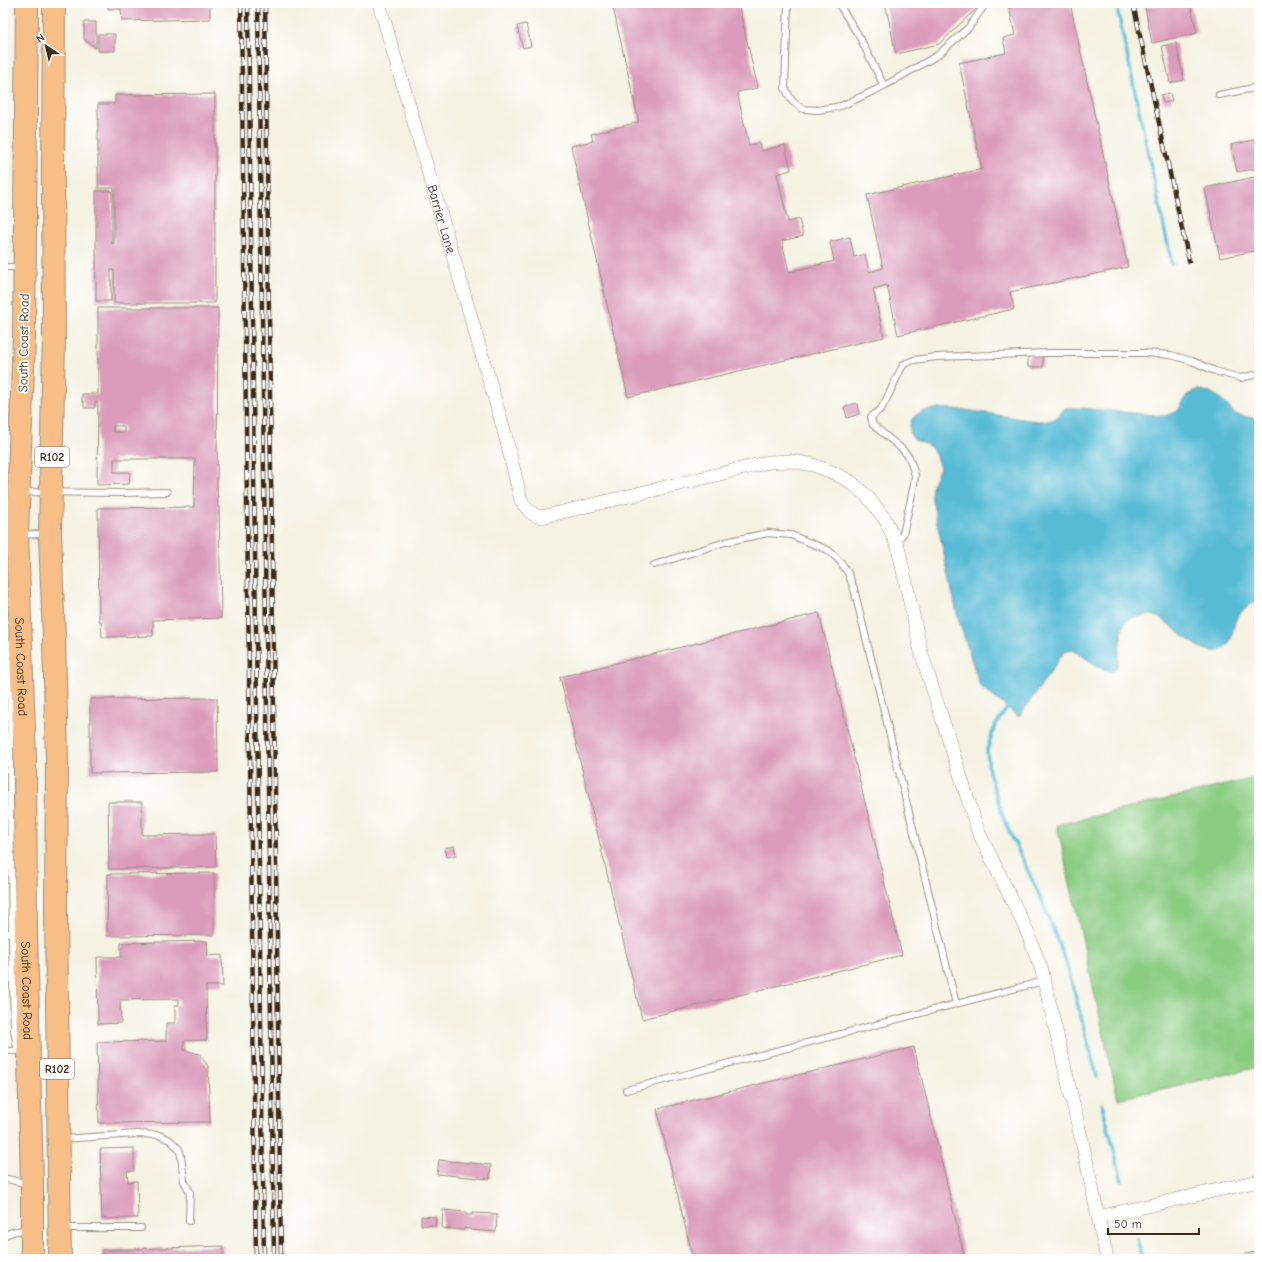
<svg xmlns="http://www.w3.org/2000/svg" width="1262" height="1262" font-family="'Comic Neue',sans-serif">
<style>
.green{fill:#8bcc83;stroke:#637b50}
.water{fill:#58bbd6;stroke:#4a727a}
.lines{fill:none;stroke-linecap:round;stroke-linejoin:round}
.stream{stroke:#58bbd6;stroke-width:3.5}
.building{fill:#da9cba;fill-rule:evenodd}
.lane-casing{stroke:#988e80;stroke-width:8}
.street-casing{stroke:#988e80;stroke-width:14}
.highway-casing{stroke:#988e80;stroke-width:24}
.lane{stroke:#fff;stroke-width:6}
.street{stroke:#fff;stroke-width:13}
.highway{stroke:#f7be87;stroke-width:22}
.rail-casing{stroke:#3b2a1e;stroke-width:4.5}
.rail{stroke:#fff;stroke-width:3;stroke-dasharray:9;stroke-linecap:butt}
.labels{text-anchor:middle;stroke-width:3.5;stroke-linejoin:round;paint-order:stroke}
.shield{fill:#fff;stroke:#766a62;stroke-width:1}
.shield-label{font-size:12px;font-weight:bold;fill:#3b2a1e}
.street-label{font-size:13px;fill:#3b2a1e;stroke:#fff}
</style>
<rect width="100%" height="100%" fill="#fff"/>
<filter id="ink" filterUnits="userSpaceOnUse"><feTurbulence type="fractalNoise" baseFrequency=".025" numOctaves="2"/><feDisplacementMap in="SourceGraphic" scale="8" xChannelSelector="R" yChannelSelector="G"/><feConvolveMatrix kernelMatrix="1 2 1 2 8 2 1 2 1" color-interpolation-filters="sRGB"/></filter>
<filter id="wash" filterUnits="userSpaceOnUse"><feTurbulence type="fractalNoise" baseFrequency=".012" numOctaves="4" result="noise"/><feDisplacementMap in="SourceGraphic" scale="16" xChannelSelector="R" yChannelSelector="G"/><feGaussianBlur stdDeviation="0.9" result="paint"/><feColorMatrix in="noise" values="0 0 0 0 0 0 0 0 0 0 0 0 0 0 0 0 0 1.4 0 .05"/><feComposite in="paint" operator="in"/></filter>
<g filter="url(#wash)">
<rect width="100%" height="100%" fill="#f5f2e3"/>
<path class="green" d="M 1259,777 L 1259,1067 L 1118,1099 L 1057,825 Z"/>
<path class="water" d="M 1197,390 L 1210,392 L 1220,398 L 1235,414 L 1259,420 L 1259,598 C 1253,603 1242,610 1238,616 C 1231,626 1235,643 1221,650 C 1201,659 1171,621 1155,616 C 1146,613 1133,617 1125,621 L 1122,629 L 1117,666 L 1113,671 L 1104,670 L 1073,650 L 1064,652 L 1019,717 L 980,686 L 958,618 L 931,495 L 933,483 L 940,468 C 938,462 936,454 932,449 C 926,440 911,444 910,431 C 905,383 1030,429 1052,420 C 1058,418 1061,412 1065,408 L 1080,408 L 1165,416 L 1178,411 L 1187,395 Z"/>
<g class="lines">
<path class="stream" d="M 1116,3 L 1172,264
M 1007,708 L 995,726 L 987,750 L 989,772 L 1004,820 L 1042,901 L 1067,965 L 1097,1077
M 1102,1104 L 1122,1181
M 1137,1239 L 1142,1259"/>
</g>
<g id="blocks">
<path class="building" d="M 108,3 L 210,3 L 210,19 L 122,21 L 121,9 L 108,9 Z
M 612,3 L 738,3 L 758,88 L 737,92 L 749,145 L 759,143 L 761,151 L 785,145 L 791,170 L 777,174 L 788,222 L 799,219 L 803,236 L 782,241 L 789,272 L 834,261 L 830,242 L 850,237 L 854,257 L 865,254 L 869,272 L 883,268 L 867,195 L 982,169 L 959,63 L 1006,53 L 1003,38 L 1015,35 L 1008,3 L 1070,3 L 1128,267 L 1010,292 L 1014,309 L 898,335 L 887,285 L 873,289 L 884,337 L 628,397 L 571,146 L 593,141 L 591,134 L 639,122 Z
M 885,3 L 979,3 L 977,8 L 939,44 L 896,54 Z
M 1164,3 L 1190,3 L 1197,33 L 1152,43 L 1145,7 Z
M 84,22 L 96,22 L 96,48 L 84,39 Z
M 526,24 L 531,46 L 523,48 L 517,26 Z
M 98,34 L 115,34 L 115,51 L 98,51 Z
M 1176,43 L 1184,80 L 1170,83 L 1162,46 Z
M 1170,93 L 1172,101 L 1163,103 L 1161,95 Z
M 215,94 L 215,303 L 114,303 L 114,270 L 111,270 L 111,301 L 96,301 L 96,191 L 112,191 L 112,244 L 114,243 L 114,188 L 98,188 L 98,104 L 115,104 L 115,95 Z
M 1259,139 L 1259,168 L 1237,172 L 1231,145 Z
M 1259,176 L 1259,250 L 1220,258 L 1205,188 Z
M 98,308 L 218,308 L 217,485 L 218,507 L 219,507 L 221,618 L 153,620 L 153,636 L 102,637 L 101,621 L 99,621 L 98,508 L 194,507 L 195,459 L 114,459 L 114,472 L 130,472 L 129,484 L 97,485 L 98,402 L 95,402 L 95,408 L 84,408 L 84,402 L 82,402 L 82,394 L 98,394 ZM 113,426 L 124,426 L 124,432 L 113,432 Z
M 1028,356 L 1043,356 L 1043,367 L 1028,367 Z
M 857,403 L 859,414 L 847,418 L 844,407 Z
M 819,613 L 902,955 L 642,1019 L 560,677 Z
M 217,698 L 218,772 L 90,773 L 90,699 Z
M 108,802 L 142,802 L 142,835 L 215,834 L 216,867 L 109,869 Z
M 454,846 L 456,855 L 447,857 L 445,848 Z
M 214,873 L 214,935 L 107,936 L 108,874 Z
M 207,941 L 208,956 L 222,955 L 223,986 L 206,986 L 207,1040 L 184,1041 L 184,1050 L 199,1054 L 208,1066 L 210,1122 L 99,1123 L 97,1042 L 166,1041 L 166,1023 L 175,1023 L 175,1005 L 179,1005 L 179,999 L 120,1000 L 121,1023 L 98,1024 L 97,957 L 121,957 L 121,943 Z
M 914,1047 L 965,1259 L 693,1259 L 657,1109 Z
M 134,1148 L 134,1171 L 127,1171 L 128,1182 L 137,1181 L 138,1218 L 102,1219 L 100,1149 Z
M 439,1160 L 491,1165 L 490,1179 L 437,1174 Z
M 443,1210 L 466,1212 L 466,1215 L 472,1215 L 472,1213 L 497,1214 L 496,1232 L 470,1230 L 470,1229 L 464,1228 L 464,1230 L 442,1228 Z
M 421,1216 L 436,1217 L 435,1226 L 421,1225 Z
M 223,1246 L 223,1259 L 102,1259 L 102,1250 Z
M 1259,1251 L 1259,1259 L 1228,1259 L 1228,1258 Z"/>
</g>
</g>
<g filter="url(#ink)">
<use href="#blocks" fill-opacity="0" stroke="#988e80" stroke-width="1"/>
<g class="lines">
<defs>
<path id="lane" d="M 788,3 L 785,88 L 792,101 L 803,109 L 818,110 L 841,106 L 867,94 L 884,86 L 938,55 L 969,27 L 986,3
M 838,3 L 859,36 L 884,86
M 1219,95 L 1259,87
M 3,267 L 21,267
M 22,492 L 122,493 L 167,492
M 3,535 L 47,534
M 896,543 L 903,534 L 914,485 L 915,475 L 909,457 L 902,449 L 873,425 L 871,417 L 881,409 L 887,398 L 900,371 L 904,364 L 914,360 L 936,357 L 1050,353 L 1144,353 L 1171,355 L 1192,361 L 1215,371 L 1240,378 L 1259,374
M 654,565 L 725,542 L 768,533 L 791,535 L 828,550 L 840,561 L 848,573 L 854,589 L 956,1004
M 3,933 L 12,933 L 10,801 L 10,643
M 15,933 L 12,933 L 14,1030 L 17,1047 L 23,1055
M 3,1051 L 19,1051
M 626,1090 L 1044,981
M 62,1139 L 137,1134 L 159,1135 L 170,1140 L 179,1149 L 181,1156 L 184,1181 L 190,1192 L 189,1221
M 3,1178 L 28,1184
M 63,1228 L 141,1228
M 3,1236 L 12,1232 L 28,1229"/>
<g id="street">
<path id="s1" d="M 379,3 L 505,434 L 521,500 C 527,510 531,515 542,517 L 769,462 L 792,461 L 813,465 L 832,472 L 851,482 L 867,496 L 885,519 L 898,547 L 921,652 L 978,831 L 1026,929 L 1042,971 L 1084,1150 L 1107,1259"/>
<path d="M 1098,1217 L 1259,1181"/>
</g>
<g id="highway">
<path id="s2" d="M 27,3 L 24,337 L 17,535 L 25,761 L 26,932 L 32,1185 L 32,1259"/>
<path d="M 54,3 L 53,175 L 54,337 L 50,534 L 54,638 L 57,761 L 56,911 L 60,1259"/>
</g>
</defs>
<use href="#lane" class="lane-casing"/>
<use href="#street" class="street-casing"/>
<use href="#highway" class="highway-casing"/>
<use href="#lane" class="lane"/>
<use href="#street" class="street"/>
<use href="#highway" class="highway"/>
<defs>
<path id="rail" d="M 241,3 L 256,1259
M 248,3 L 264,1259
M 258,3 L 274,1259
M 265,3 L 281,1259
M 1133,3 L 1189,261"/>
</defs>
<use href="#rail" class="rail-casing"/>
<use href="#rail" class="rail"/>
</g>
</g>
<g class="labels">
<g class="shield">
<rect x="35" y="447" width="34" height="20" rx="3"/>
<rect x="40" y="1059" width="34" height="20" rx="3"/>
</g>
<g class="shield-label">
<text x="52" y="461">R102</text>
<text x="57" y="1073">R102</text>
</g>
<g class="street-label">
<text dy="5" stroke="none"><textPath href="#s1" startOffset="225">Barrier Lane</textPath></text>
<text transform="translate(23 343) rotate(-89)" y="5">South Coast Road</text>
<text dy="5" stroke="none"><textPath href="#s2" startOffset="664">South Coast Road</textPath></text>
<text dy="5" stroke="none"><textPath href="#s2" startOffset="988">South Coast Road</textPath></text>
</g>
</g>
<rect width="1262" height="1262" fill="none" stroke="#fff" stroke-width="16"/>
<g transform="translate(46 46) rotate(325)" stroke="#ffffff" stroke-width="3" paint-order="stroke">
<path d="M0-3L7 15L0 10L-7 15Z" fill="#3b2a1e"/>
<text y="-6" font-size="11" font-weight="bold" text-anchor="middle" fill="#3b2a1e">N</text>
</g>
<path d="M1108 1228v6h91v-6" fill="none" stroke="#3b2a1e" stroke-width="2"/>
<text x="1114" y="1228" font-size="12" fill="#3b2a1e" stroke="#ffffff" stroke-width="3" paint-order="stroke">50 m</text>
</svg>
